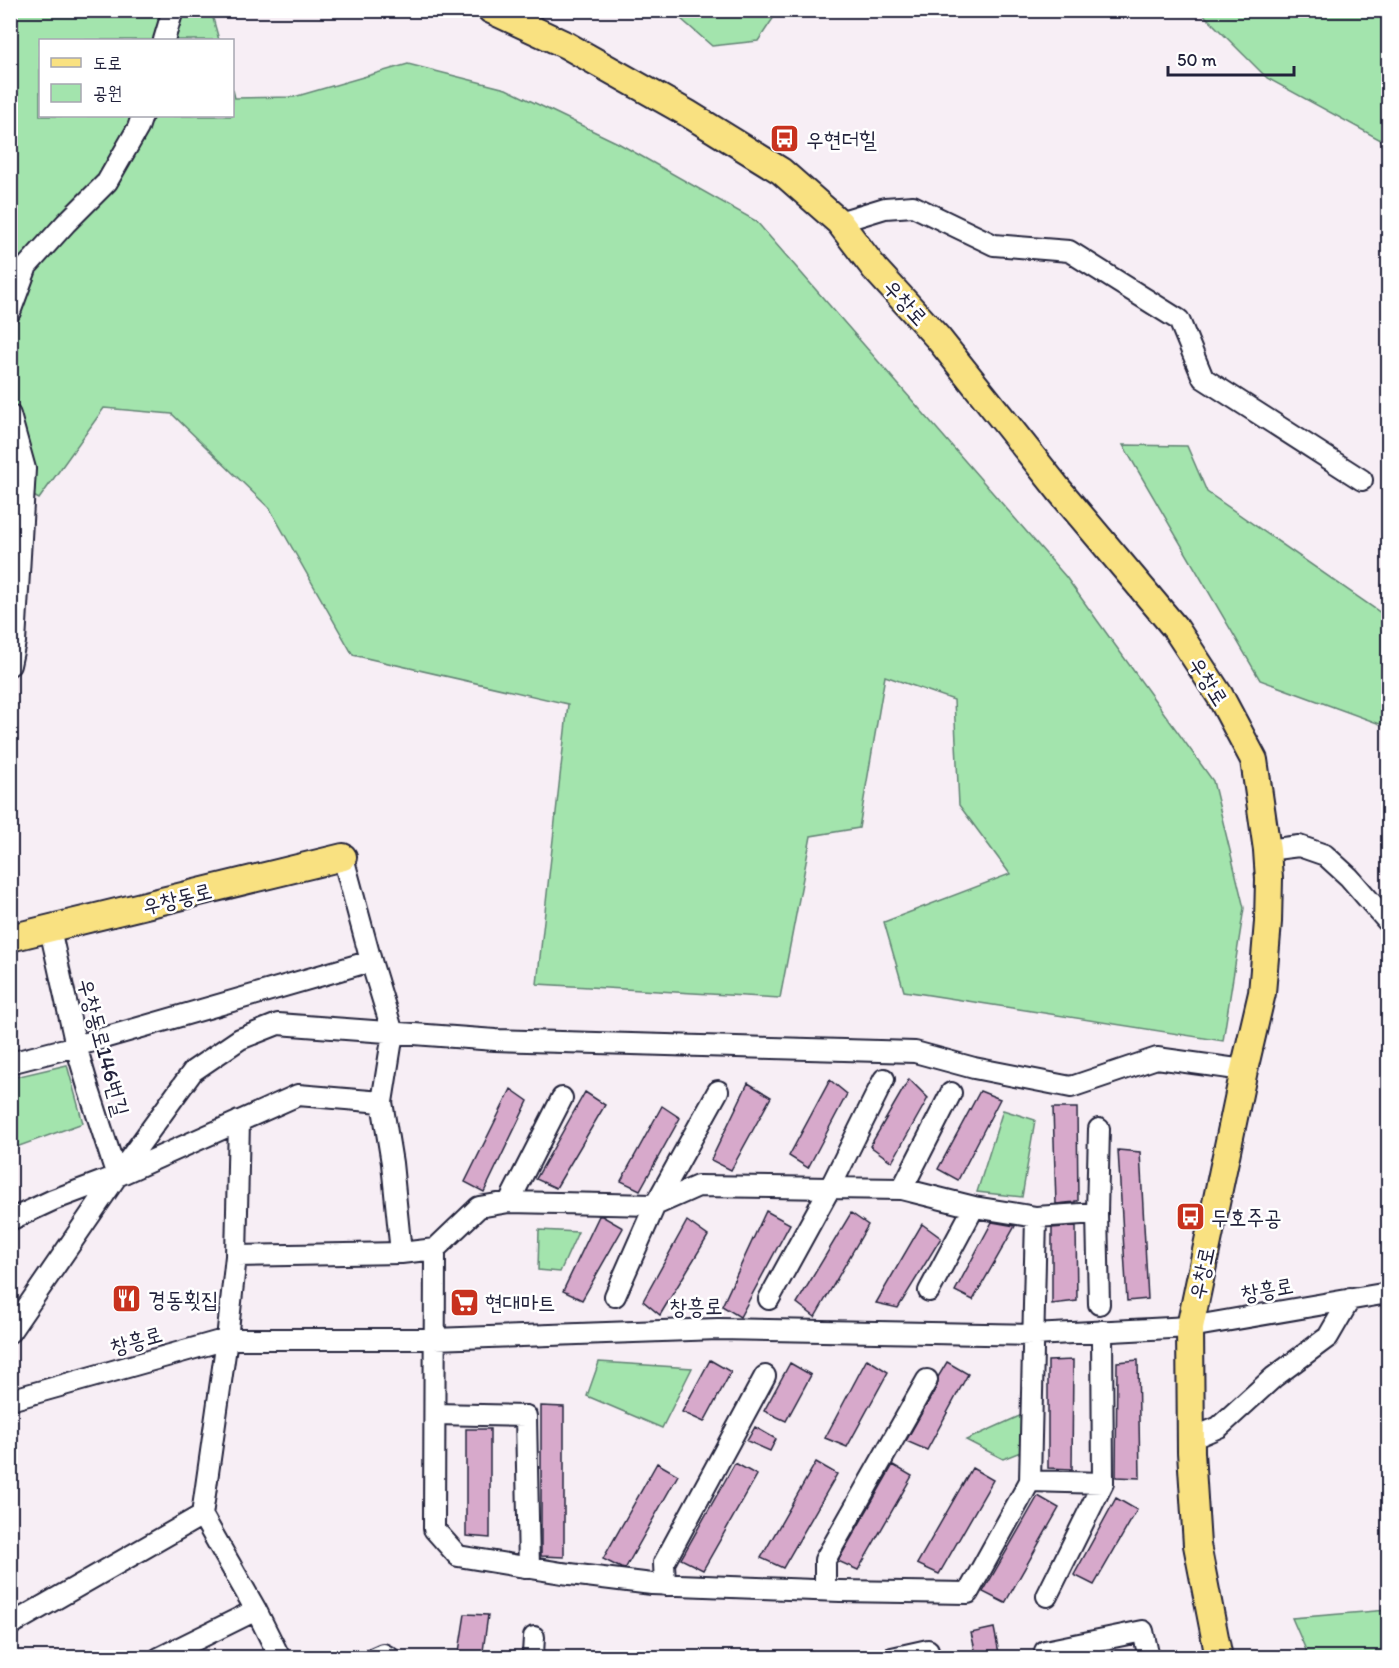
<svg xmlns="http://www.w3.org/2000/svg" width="1399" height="1668" font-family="Itim,'Poor Story',sans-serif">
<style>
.green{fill:#a3e4ad;stroke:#628374;stroke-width:1.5}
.building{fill:#d7a9cb;stroke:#22223b;stroke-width:1.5}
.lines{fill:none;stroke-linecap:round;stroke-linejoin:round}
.minor-casing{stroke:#22223b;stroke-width:24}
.major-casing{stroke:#22223b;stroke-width:30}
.minor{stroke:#fff;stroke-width:20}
.major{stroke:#f9e181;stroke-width:26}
.labels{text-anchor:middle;stroke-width:5;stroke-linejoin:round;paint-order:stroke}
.poi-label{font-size:22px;fill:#22223b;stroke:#fff;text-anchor:start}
.street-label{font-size:22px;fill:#22223b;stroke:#fff}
</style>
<rect width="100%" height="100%" fill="#f7eef5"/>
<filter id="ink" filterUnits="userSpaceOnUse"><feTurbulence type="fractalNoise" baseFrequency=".0167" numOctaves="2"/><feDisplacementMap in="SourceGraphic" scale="12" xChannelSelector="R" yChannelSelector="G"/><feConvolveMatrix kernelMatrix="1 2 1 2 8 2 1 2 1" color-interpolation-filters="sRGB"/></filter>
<g filter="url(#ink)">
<path class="green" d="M 10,11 L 211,11 L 219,40 L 40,40 L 40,116 L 232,116 L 233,90 L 235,98 L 294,97 L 408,64 L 506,89 L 618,143 L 756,221 L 1066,577 L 1213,781 L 1244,908 L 1223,1041 L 904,991 L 884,922 L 1010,874 L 959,805 L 954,700 L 885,676 L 859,828 L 811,836 L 780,998 L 537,984 L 568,704 L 353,655 L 270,509 L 172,414 L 104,408 L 39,499 L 11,484 Z
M 672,11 L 778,11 L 758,41 L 712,46 Z
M 1200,11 L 1388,11 L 1388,144 L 1267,78 Z
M 1123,445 L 1187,446 L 1207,492 L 1388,618 L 1388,727 L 1260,680 Z
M 67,1065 L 83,1123 L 11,1149 L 11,1078 Z
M 1003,1110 L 1035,1120 L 1022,1197 L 977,1192 Z
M 539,1230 L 578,1232 L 560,1272 L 538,1270 Z
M 599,1362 L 692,1368 L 662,1428 L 587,1396 Z
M 1024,1414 L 1023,1451 L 1003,1459 L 966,1440 Z
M 1388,1610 L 1388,1657 L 1309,1657 L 1292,1618 Z"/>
<path class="building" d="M 909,1079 L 928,1098 L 892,1162 L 870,1146 Z
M 830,1080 L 847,1094 L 808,1168 L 789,1156 Z
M 748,1083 L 771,1097 L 731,1170 L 711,1160 Z
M 511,1089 L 528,1101 L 484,1192 L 465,1182 Z
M 980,1091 L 1000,1099 L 958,1180 L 938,1169 Z
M 585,1092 L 605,1105 L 556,1188 L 536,1179 Z
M 662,1106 L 680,1118 L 640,1190 L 621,1181 Z
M 1053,1108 L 1077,1108 L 1078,1201 L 1075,1201 L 1075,1202 L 1056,1204 Z
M 1118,1150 L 1140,1152 L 1148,1299 L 1127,1301 Z
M 766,1211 L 790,1224 L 740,1317 L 722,1306 Z
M 851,1213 L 868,1225 L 815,1317 L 797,1303 Z
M 599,1216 L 602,1216 L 623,1228 L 582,1300 L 563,1291 Z
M 687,1221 L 708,1236 L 660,1315 L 643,1301 Z
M 992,1222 L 1015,1226 L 973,1300 L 955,1291 Z
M 922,1224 L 941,1238 L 898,1308 L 876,1303 Z
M 1076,1226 L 1077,1301 L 1052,1304 L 1052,1228 Z
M 867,1359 L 888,1372 L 847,1447 L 825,1438 Z
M 710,1360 L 731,1372 L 704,1422 L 682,1412 Z
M 1073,1360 L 1072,1469 L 1048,1468 L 1048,1361 Z
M 1138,1360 L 1140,1478 L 1116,1477 L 1117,1362 Z
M 947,1362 L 968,1374 L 927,1450 L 906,1441 L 937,1386 L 938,1377 Z
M 790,1363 L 811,1375 L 786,1421 L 764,1411 Z
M 541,1406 L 564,1407 L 564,1557 L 541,1556 Z
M 755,1427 L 776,1439 L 770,1451 L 747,1441 Z
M 466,1429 L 490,1429 L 490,1538 L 466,1536 Z
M 816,1462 L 837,1474 L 783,1568 L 761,1558 Z
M 657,1463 L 678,1475 L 625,1569 L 621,1568 L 603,1559 Z
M 735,1463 L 757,1475 L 703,1570 L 681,1559 Z
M 893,1465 L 912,1476 L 858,1570 L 838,1561 Z
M 972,1468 L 993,1480 L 939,1574 L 917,1564 Z
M 1038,1496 L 1059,1508 L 1005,1603 L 983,1592 Z
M 1116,1498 L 1137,1510 L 1094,1585 L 1074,1575 Z
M 465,1614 L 488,1615 L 482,1658 L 458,1658 Z
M 994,1628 L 1000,1658 L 977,1658 L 971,1633 Z"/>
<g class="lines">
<defs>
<path id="minor" d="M 164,40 L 173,10
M 839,222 L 885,208 L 913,206 L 994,245 L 1069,251 L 1179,320 L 1203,378 L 1362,480
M 10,312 L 27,266 L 66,223 L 107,182 L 138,128 L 142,116
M 10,415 L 25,469 L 15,642 L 10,665
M 1267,850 L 1299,846 L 1325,855 L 1349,877 L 1388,922
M 343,857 L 371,961 L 393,1033 L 382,1102 L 392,1163 L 401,1253
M 50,929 L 76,1046 L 89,1090 L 117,1176
M 10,1063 L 76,1046 L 371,961
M 884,1079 L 830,1188 L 902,1189 L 951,1093
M 902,1189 L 974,1207 L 929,1291
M 509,1202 L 655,1205 L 615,1296
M 655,1205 L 698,1186 L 830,1188 L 769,1299
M 655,1205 L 718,1091
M 1097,1213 L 1099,1129
M 1036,1217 L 1097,1213 L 1099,1304
M 10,1220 L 53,1200 L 117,1176 L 193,1071 L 240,1039 L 278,1024 L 495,1040 L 915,1052 L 974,1068 L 1071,1087 L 1157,1058 L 1244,1070
M 435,1249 L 479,1207 L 509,1202 L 562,1098
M 236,1256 L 401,1253 L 435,1249 L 434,1529 L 458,1556 L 562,1573 L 652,1584 L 840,1591 L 968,1593 L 1030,1481 L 1036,1217 L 974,1207
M 10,1332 L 117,1176 L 298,1095 L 382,1102
M 10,1400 L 227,1339 L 434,1339 L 718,1329 L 1033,1335 L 1190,1327 L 1388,1293
M 435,1414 L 526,1416 L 529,1568
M 1191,1439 L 1219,1427 L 1274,1377 L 1328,1337 L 1350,1299
M 1030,1481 L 1103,1483 L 1102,1331
M 202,1515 L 256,1610 L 280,1658
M 665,1585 L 664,1563 L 765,1376
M 825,1590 L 825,1560 L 927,1380
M 1047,1596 L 1103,1483
M 10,1625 L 202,1515 L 227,1339 L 236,1256 L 239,1121
M 534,1637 L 533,1654 L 535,1658
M 159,1658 L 256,1610
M 374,1658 L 383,1654 L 390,1658
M 892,1658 L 928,1650 L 930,1658
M 1046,1658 L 1045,1651 L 1143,1631 L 1149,1658"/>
<path id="major" d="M 491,10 L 566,45 L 687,113 L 781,171 L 839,222 L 875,269 L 938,338 L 1059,490 L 1176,629 L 1220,696 L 1254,760 L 1267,850 L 1269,879 L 1268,922 L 1262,993 L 1244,1070 L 1190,1327 L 1191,1452 L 1197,1545 L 1219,1658
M 10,938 L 343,857"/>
</defs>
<use href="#minor" class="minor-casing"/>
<use href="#major" class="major-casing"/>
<use href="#minor" class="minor"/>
<use href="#major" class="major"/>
</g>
</g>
<defs>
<symbol id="bus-square" viewBox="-11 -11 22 22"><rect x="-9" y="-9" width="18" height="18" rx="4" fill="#c8321e" stroke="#fff"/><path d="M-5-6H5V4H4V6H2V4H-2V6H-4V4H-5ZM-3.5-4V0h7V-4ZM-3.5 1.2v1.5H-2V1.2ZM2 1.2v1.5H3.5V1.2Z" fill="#fff"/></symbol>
<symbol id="restaurant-square" viewBox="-11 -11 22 22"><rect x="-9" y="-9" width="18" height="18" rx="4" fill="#c8321e" stroke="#fff"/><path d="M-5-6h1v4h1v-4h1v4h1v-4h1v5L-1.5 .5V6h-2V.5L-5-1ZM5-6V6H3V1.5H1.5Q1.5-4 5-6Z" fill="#fff"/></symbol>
<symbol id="supermarket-square" viewBox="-11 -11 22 22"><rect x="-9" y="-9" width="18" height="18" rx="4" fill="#c8321e" stroke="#fff"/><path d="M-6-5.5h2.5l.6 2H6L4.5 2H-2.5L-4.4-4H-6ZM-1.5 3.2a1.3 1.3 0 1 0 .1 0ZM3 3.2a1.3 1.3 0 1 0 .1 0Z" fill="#fff"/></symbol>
</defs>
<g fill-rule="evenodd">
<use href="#bus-square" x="768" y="122" width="33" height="33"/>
<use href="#bus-square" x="1174" y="1200" width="33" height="33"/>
<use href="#restaurant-square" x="110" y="1282" width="33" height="33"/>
<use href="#supermarket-square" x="448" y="1286" width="33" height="33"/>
</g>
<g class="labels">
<g class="poi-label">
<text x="806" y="147">우현더힐</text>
<text x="1211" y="1225">두호주공</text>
<text x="148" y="1307">경동횟집</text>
<text x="485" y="1310">현대마트</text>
</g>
<g class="street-label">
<text transform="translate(906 302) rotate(48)" y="8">우창로</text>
<text transform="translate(1209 681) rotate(58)" y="8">우창로</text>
<text transform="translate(177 898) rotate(-14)" y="8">우창동로</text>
<text transform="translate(104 1047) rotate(75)" y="8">우창동로146번길</text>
<text transform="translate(1201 1273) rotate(-78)" y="8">우창로</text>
<text transform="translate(1267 1289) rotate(-10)" y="8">창흥로</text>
<text transform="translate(696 1306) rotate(-1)" y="8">창흥로</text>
<text transform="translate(136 1340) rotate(-16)" y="8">창흥로</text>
</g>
</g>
<rect width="1399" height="1668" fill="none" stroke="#fff" stroke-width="36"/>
<rect x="18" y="18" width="1363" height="1632" fill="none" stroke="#22223b" stroke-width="2" filter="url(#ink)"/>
<rect x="39" y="39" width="195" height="78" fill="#ffffff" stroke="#a7a7b1" stroke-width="1.5"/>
<rect x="51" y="58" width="30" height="9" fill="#f9e181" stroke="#a7a7b1" stroke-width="1.5"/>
<text x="93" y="69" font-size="18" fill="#22223b">도로</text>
<rect x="51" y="84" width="30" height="18" fill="#a3e4ad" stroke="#a7a7b1" stroke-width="1.5"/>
<text x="93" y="99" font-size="18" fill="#22223b">공원</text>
<path d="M1168 66v9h126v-9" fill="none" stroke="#22223b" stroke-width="3"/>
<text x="1177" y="66" font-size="18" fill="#22223b" stroke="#ffffff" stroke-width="4.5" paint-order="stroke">50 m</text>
</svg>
